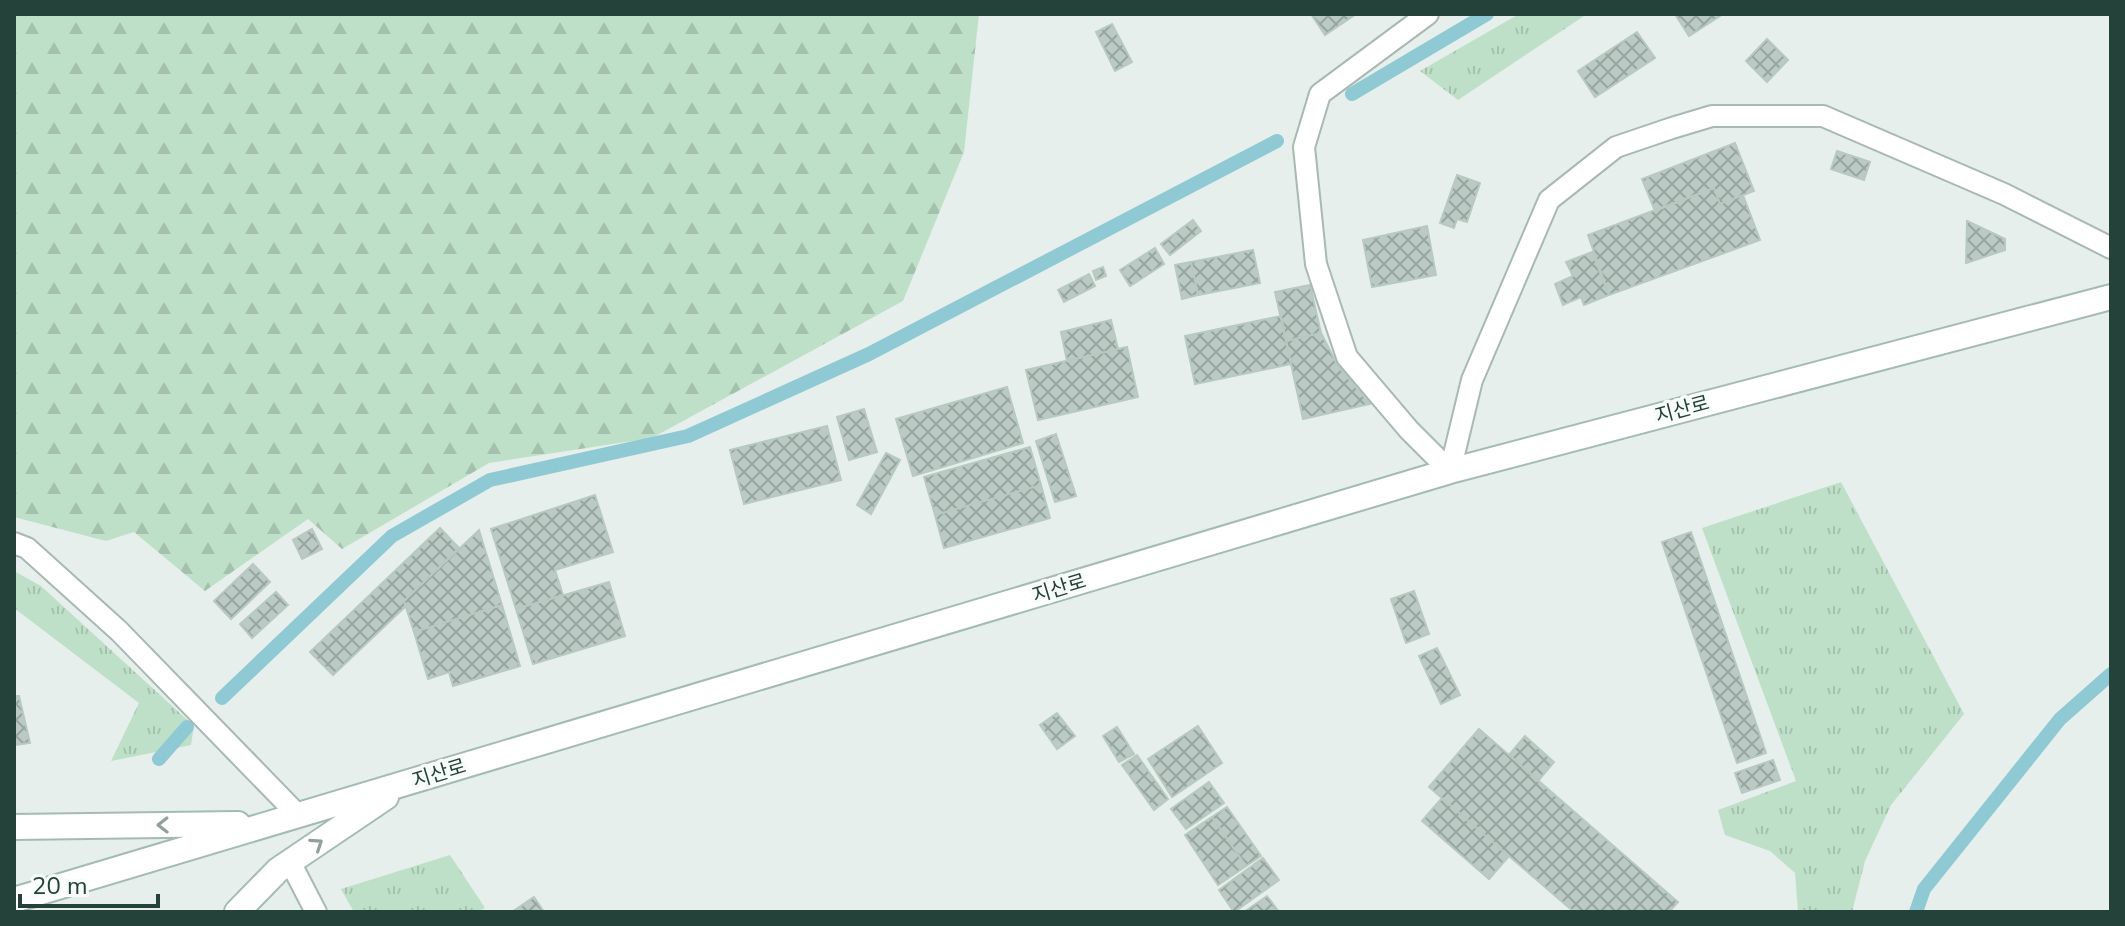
<svg xmlns="http://www.w3.org/2000/svg" width="2125" height="926" font-family="'Nunito Sans','Noto Sans KR',sans-serif">
<style>
.grass{fill:url(#grass-tufts)}
.forest{fill:url(#forest-firs)}
.lines{fill:none;stroke-linecap:round;stroke-linejoin:round}
.stream{stroke:#8ec9d4;stroke-width:14}
.building{fill:url(#building-cross-hatch);stroke:#b8c9c2;stroke-width:2}
.service-casing{stroke:#a8b8b2;stroke-width:24}
.secondary-casing{stroke:#a4bbb3;stroke-width:28}
.service{stroke:#fff;stroke-width:20}
.secondary{stroke:#fff;stroke-width:24}
.oneway{stroke:#92a09c}
.labels{text-anchor:middle;stroke-width:7;stroke-linejoin:round;paint-order:stroke}
.street-label{font-size:20px;fill:#24423a;stroke:#f7fbf9}
</style>
<defs>
<pattern id="grass-tufts" width="24" height="20" patternUnits="userSpaceOnUse" patternTransform="scale(2)"><rect width="24" height="20" fill="#bfe0c8"/><path d="M3 7l-1-3M5 7V3M7 7l1-3M15 17l-1-3M17 17v-4M19 17l1-3" fill="none" stroke="#a4c1ad"/></pattern>
<pattern id="forest-firs" width="22" height="20" patternUnits="userSpaceOnUse" patternTransform="scale(2)"><rect width="22" height="20" fill="#bfe0c8"/><path d="M5 1l3.5 6h-7zM16 11l3.5 6h-7z" fill="#a4c1ad"/></pattern>
<pattern id="building-cross-hatch" width="8" height="8" patternUnits="userSpaceOnUse" patternTransform="scale(2)"><rect width="8" height="8" fill="#bbcac4"/><path d="M0 0l8 8M0 8l8-8" fill="none" stroke="#98a6a0"/></pattern>
</defs>
<rect width="100%" height="100%" fill="#e6efeb"/>
<path class="grass" d="M 1519,14 L 1587,14 L 1458,100 L 1420,71 Z
M 1841,482 L 1964,714 L 1891,805 L 1865,861 L 1852,912 L 1798,912 L 1795,873 L 1770,851 L 1725,835 L 1718,810 L 1796,781 L 1702,528 Z
M 14,571 L 41,586 L 194,726 L 191,745 L 111,761 L 139,703 L 14,608 Z
M 450,855 L 485,908 L 477,912 L 354,912 L 341,889 Z"/>
<path class="forest" d="M 14,14 L 979,14 L 964,152 L 903,301 L 652,438 L 489,463 L 342,549 L 308,519 L 205,591 L 134,532 L 106,541 L 14,517 Z"/>
<g class="lines">
<path class="stream" d="M 1352,94 L 1487,14
M 222,698 L 392,536 L 490,480 L 688,436 L 869,354 L 1277,141
M 159,759 L 187,727
M 1916,912 L 1924,889 L 2060,719 L 2111,674"/>
</g>
<path class="building" d="M 1311,14 L 1356,14 L 1325,35 Z
M 1675,14 L 1723,14 L 1689,36 Z
M 1112,24 L 1132,62 L 1115,71 L 1096,32 Z
M 1637,32 L 1655,58 L 1595,97 L 1578,71 Z
M 1767,39 L 1788,60 L 1767,82 L 1746,61 Z
M 1735,143 L 1754,191 L 1720,204 L 1714,188 L 1655,211 L 1642,179 Z
M 1837,151 L 1870,162 L 1864,180 L 1831,169 Z
M 1457,175 L 1480,183 L 1467,222 L 1457,219 L 1454,228 L 1440,223 Z
M 1714,188 L 1720,204 L 1743,195 L 1760,240 L 1609,295 L 1588,235 Z
M 1193,220 L 1201,231 L 1170,255 L 1161,244 Z
M 1967,221 L 2005,239 L 2005,250 L 1966,263 Z
M 1427,226 L 1436,275 L 1372,287 L 1363,240 Z
M 1155,248 L 1164,264 L 1130,286 L 1120,270 Z
M 1253,250 L 1260,283 L 1198,295 L 1191,262 Z
M 1592,252 L 1609,295 L 1584,305 L 1581,297 L 1563,305 L 1555,284 L 1573,276 L 1566,262 Z
M 1191,262 L 1198,295 L 1182,299 L 1175,265 Z
M 1103,267 L 1106,276 L 1096,280 L 1093,271 Z
M 1089,274 L 1095,286 L 1064,302 L 1058,290 Z
M 1310,285 L 1321,333 L 1286,341 L 1275,292 Z
M 1281,316 L 1291,364 L 1195,384 L 1185,336 Z
M 1111,320 L 1118,349 L 1067,361 L 1061,332 Z
M 1321,333 L 1338,366 L 1370,404 L 1303,419 L 1286,341 Z
M 1127,347 L 1138,397 L 1038,420 L 1026,370 Z
M 1007,387 L 1023,443 L 913,476 L 896,419 Z
M 864,409 L 877,452 L 849,460 L 837,417 Z
M 827,426 L 841,480 L 744,504 L 730,450 Z
M 1056,434 L 1076,496 L 1055,502 L 1036,441 Z
M 1030,447 L 1041,485 L 935,515 L 924,477 Z
M 886,453 L 900,460 L 871,514 L 857,505 Z
M 1041,485 L 1050,518 L 944,548 L 935,515 Z
M 595,495 L 613,552 L 555,570 L 563,595 L 516,609 L 491,529 Z
M 440,528 L 459,548 L 404,601 L 406,606 L 333,675 L 310,652 Z
M 312,529 L 322,549 L 302,559 L 293,540 Z
M 479,530 L 502,605 L 414,632 L 404,601 Z
M 1691,532 L 1766,753 L 1737,763 L 1662,542 Z
M 253,564 L 270,582 L 231,619 L 214,601 Z
M 609,582 L 625,636 L 533,664 L 516,609 Z
M 1414,591 L 1429,634 L 1406,643 L 1391,599 Z
M 276,592 L 288,605 L 252,638 L 240,624 Z
M 502,605 L 520,666 L 453,686 L 449,672 L 428,679 L 414,632 Z
M 1437,648 L 1460,695 L 1441,704 L 1419,656 Z
M 14,696 L 19,696 L 30,743 L 14,745 Z
M 1057,713 L 1075,736 L 1057,749 L 1040,725 Z
M 1198,726 L 1222,763 L 1172,797 L 1148,759 Z
M 1117,727 L 1134,754 L 1119,762 L 1103,736 Z
M 1479,729 L 1678,902 L 1669,912 L 1574,912 L 1429,787 Z
M 1525,736 L 1554,762 L 1538,781 L 1509,755 Z
M 1137,755 L 1168,799 L 1154,810 L 1122,765 Z
M 1773,760 L 1780,780 L 1742,793 L 1735,773 Z
M 1209,782 L 1224,803 L 1186,829 L 1171,809 Z
M 1442,798 L 1509,856 L 1489,879 L 1422,821 Z
M 1227,807 L 1261,856 L 1246,866 L 1212,817 Z
M 1212,817 L 1246,866 L 1218,885 L 1185,835 Z
M 1263,858 L 1279,880 L 1234,912 L 1219,890 Z
M 1267,896 L 1279,912 L 1244,912 Z
M 534,897 L 544,912 L 512,912 Z"/>
<g class="lines">
<defs>
<path id="service" d="M 1428,14 L 1320,94 L 1304,147 L 1316,264 L 1347,357 L 1409,430 L 1450,471
M 1450,471 L 1472,380 L 1549,200 L 1616,147 L 1672,128 L 1712,116 L 1823,116 L 2004,194 L 2111,248
M 14,543 L 27,548 L 119,631 L 298,815
M 290,862 L 316,912"/>
<path id="secondary" d="M 14,827 L 238,824
M 14,900 L 1450,471 L 2111,297
M 237,912 L 278,870 L 386,797"/>
</defs>
<use href="#service" class="service-casing"/>
<use href="#secondary" class="secondary-casing"/>
<use href="#service" class="service"/>
<use href="#secondary" class="secondary"/>
</g>
<defs><path id="oneway-chevron" d="M-2-3.5L2.5 0L-2 3.5" fill="none" stroke-width="1.6" stroke-linecap="round" stroke-linejoin="round" transform="scale(2)"/></defs>
<g class="oneway">
<use href="#oneway-chevron" transform="translate(163 825) rotate(179)"/>
<use href="#oneway-chevron" transform="translate(317 844) rotate(-34)"/>
</g>
<g class="labels">
<g class="street-label">
<text transform="translate(1682 409) rotate(-15)" y="7">지산로</text>
<text transform="translate(1059 588) rotate(-17)" y="7">지산로</text>
<text transform="translate(439 773) rotate(-17)" y="7">지산로</text>
</g>
</g>
<rect width="2125" height="926" fill="none" stroke="#24423a" stroke-width="32"/>
<path d="M20 894v12h138v-12" fill="none" stroke="#24423a" stroke-width="4"/>
<text x="32" y="894" font-size="24" fill="#24423a" stroke="#f7fbf9" stroke-width="6" paint-order="stroke">20 m</text>
</svg>
